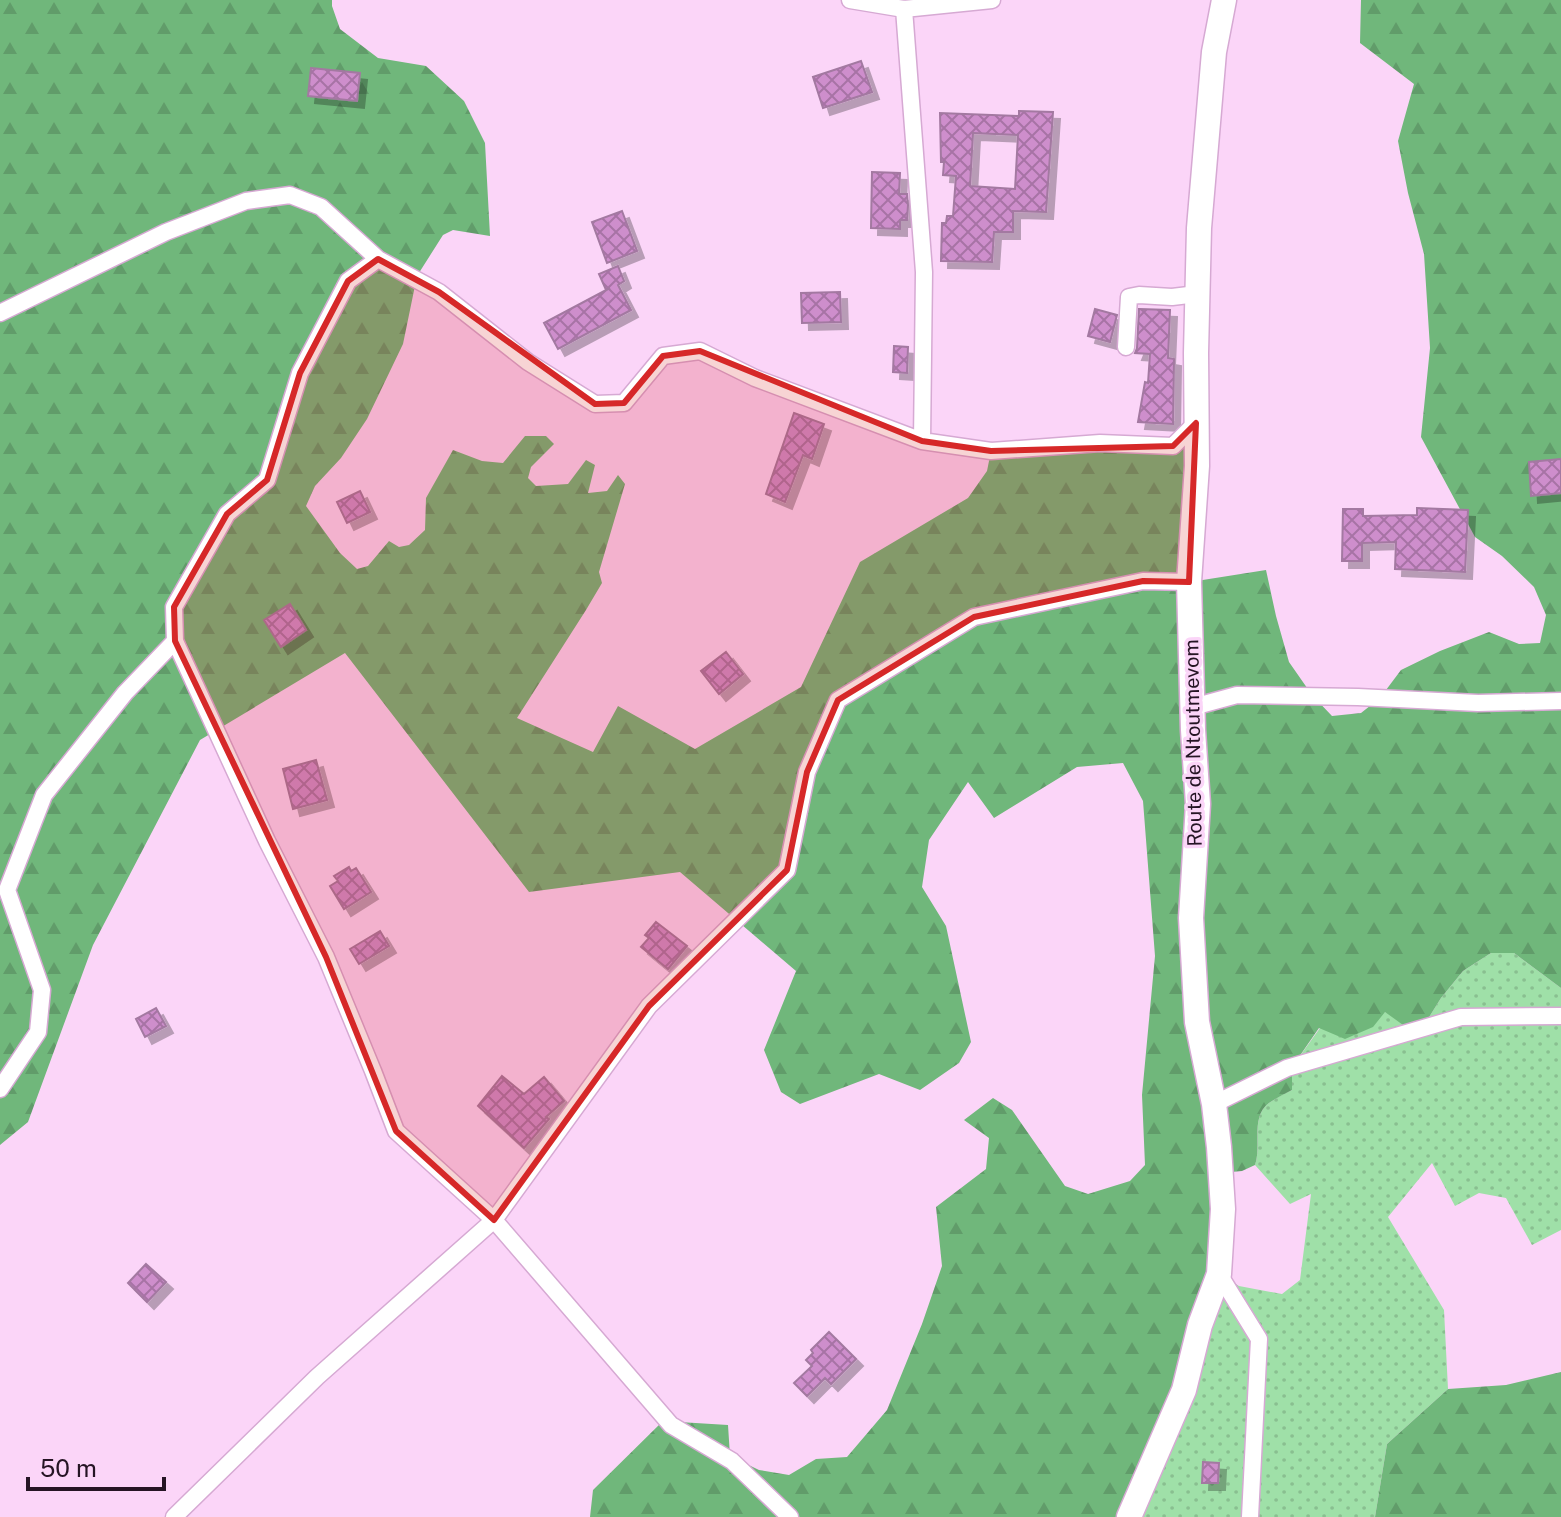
<svg xmlns="http://www.w3.org/2000/svg" width="1561" height="1517" font-family="'Public Sans',sans-serif">
<style>
.green{fill:url(#green-dots)}
.forest{fill:url(#forest-firs)}
.building{fill:url(#building-cross-hatch);stroke:#a379a1;stroke-width:2;fill-rule:evenodd;filter:url(#shadow)}
.lines{fill:none;stroke-linecap:round;stroke-linejoin:round}
.street-casing{stroke:#d6a9d3;stroke-width:19}
.secondary-casing{stroke:#d6a9d3;stroke-width:27}
.street{stroke:#fff;stroke-width:16}
.secondary{stroke:#fff;stroke-width:24}
.marked{fill:#d62828;fill-opacity:0.2;stroke:#d62828;stroke-width:6;stroke-linejoin:round}
.labels{text-anchor:middle;stroke-width:7;stroke-linejoin:round;paint-order:stroke}
.street-label{font-size:20px;fill:#251424;stroke:#fbd5f8}
</style>
<defs>
<pattern id="green-dots" width="8" height="8" patternUnits="userSpaceOnUse" patternTransform="scale(2)"><rect width="8" height="8" fill="#9fe0a8"/><path d="M2 2h.1M6 6h.1" fill="none" stroke="#89bf90" stroke-width="1.8" stroke-linecap="round"/></pattern>
<pattern id="forest-firs" width="22" height="20" patternUnits="userSpaceOnUse" patternTransform="scale(2)"><rect width="22" height="20" fill="#70b77b"/><path d="M5 1l3.5 6h-7zM16 11l3.5 6h-7z" fill="#619c6a"/></pattern>
<pattern id="building-cross-hatch" width="8" height="8" patternUnits="userSpaceOnUse" patternTransform="scale(2)"><rect width="8" height="8" fill="#ce8ecc"/><path d="M0 0l8 8M0 8l8-8" fill="none" stroke="#a773a5"/></pattern>
<filter id="shadow"><feDropShadow dx="7" dy="7" stdDeviation="0" flood-color="#0004"/></filter>
</defs>
<rect width="100%" height="100%" fill="#fbd5f8"/>
<path class="green" d="M 1491,953 L 1514,953 L 1561,988 L 1561,1230 L 1532,1245 L 1506,1198 L 1479,1193 L 1455,1206 L 1432,1163 L 1388,1217 L 1444,1310 L 1448,1389 L 1387,1444 L 1375,1517 L 1141,1517 L 1219,1274 L 1239,1286 L 1282,1294 L 1300,1280 L 1311,1194 L 1290,1204 L 1255,1165 C 1262,1145 1250,1117 1269,1103 C 1276,1098 1284,1094 1292,1090 L 1292,1067 L 1320,1028 L 1385,1012 L 1426,1022 L 1441,998 L 1463,971 Z"/>
<path class="forest" d="M 0,0 L 332,0 L 332,6 L 340,29 L 378,58 L 426,66 L 464,101 L 485,143 L 490,236 L 453,230 L 443,235 L 417,276 L 403,344 L 367,419 L 341,458 L 315,486 L 306,506 L 340,553 L 357,569 L 368,566 L 389,541 L 399,547 L 409,545 L 425,530 L 426,498 L 453,450 L 482,461 L 503,463 L 525,436 L 546,436 L 554,444 L 531,467 L 528,478 L 536,486 L 568,484 L 586,460 L 595,465 L 588,493 L 607,491 L 618,475 L 625,484 L 599,572 L 602,583 L 586,610 L 517,718 L 593,752 L 618,706 L 695,749 L 801,687 L 860,562 L 968,498 L 987,471 L 991,451 L 1173,446 L 1196,423 L 1190,582 L 1266,570 L 1276,616 L 1289,662 L 1312,695 L 1332,716 L 1361,713 L 1380,698 L 1401,670 L 1440,651 L 1489,632 L 1519,644 L 1540,643 L 1546,615 L 1534,587 L 1502,556 L 1475,537 L 1421,437 L 1430,348 L 1424,254 L 1408,193 L 1398,141 L 1414,84 L 1360,43 L 1361,0 L 1561,0 L 1561,988 L 1514,953 L 1491,953 L 1463,971 L 1441,998 L 1426,1022 L 1410,1030 L 1385,1012 L 1373,1027 L 1345,1039 L 1319,1028 L 1292,1067 L 1292,1090 C 1285,1094 1276,1098 1269,1103 C 1250,1117 1262,1145 1255,1165 L 1242,1171 L 1221,1173 L 1219,1274 L 1141,1517 L 590,1517 L 593,1490 L 663,1421 L 728,1425 L 730,1456 L 759,1470 L 789,1475 L 816,1459 L 847,1457 L 887,1410 L 922,1324 L 942,1266 L 936,1207 L 986,1169 L 989,1138 L 964,1120 L 993,1098 L 1012,1110 L 1065,1186 L 1088,1194 L 1130,1181 L 1145,1165 L 1142,1095 L 1155,956 L 1143,801 L 1123,763 L 1077,767 L 994,818 L 968,782 L 929,840 L 922,887 L 946,926 L 971,1042 L 959,1063 L 920,1090 L 879,1074 L 800,1104 L 781,1092 L 764,1050 L 796,971 L 680,872 L 529,892 L 345,653 L 200,740 L 93,945 L 28,1122 L 0,1145 Z
M 1561,1372 L 1561,1517 L 1375,1517 L 1387,1444 L 1448,1389 L 1506,1385 Z"/>
<path class="building" d="M 861,61 L 872,92 L 823,108 L 813,77 Z
M 311,68 L 360,73 L 357,101 L 308,96 Z
M 1019,111 L 1053,112 L 1046,212 L 1013,211 L 1013,232 L 994,232 L 992,262 L 941,261 L 942,223 L 946,223 L 947,216 L 953,216 L 956,176 L 943,175 L 944,162 L 941,162 L 940,113 L 1019,116 ZM 973,133 L 1018,135 L 1015,189 L 970,186 Z
M 872,172 L 900,173 L 899,194 L 907,194 L 908,205 L 907,220 L 900,220 L 900,229 L 871,228 Z
M 622,211 L 637,251 L 607,263 L 592,222 Z
M 618,266 L 624,281 L 618,285 L 631,310 L 558,349 L 544,323 L 610,288 L 606,290 L 599,274 Z
M 840,292 L 841,322 L 802,323 L 801,293 Z
M 1095,309 L 1117,315 L 1110,342 L 1088,336 Z
M 1139,309 L 1170,310 L 1168,358 L 1174,359 L 1173,424 L 1138,422 L 1145,382 L 1148,383 L 1150,354 L 1135,353 L 1137,348 Z
M 894,346 L 908,347 L 907,373 L 893,372 Z
M 794,413 L 824,424 L 812,459 L 803,455 L 785,502 L 766,494 Z
M 1561,459 L 1561,493 L 1531,496 L 1529,462 Z
M 360,491 L 370,512 L 347,523 L 337,502 Z
M 1417,508 L 1468,510 L 1465,572 L 1395,569 L 1396,542 L 1362,543 L 1362,561 L 1342,561 L 1343,509 L 1363,509 L 1363,516 L 1417,515 Z
M 290,604 L 306,630 L 281,647 L 264,620 Z
M 726,652 L 743,674 L 719,694 L 701,671 Z
M 316,760 L 327,800 L 293,809 L 283,769 Z
M 349,867 L 351,871 L 356,868 L 371,892 L 344,909 L 330,886 L 338,881 L 334,876 Z
M 656,922 L 687,946 L 668,969 L 641,947 L 649,938 L 645,935 Z
M 380,931 L 389,946 L 359,964 L 350,949 Z
M 156,1008 L 166,1026 L 145,1037 L 136,1019 Z
M 502,1076 L 524,1094 L 544,1077 L 564,1101 L 546,1117 L 549,1119 L 524,1148 L 478,1106 Z
M 146,1264 L 166,1282 L 147,1302 L 128,1283 Z
M 829,1332 L 856,1359 L 831,1384 L 825,1378 L 807,1396 L 794,1383 L 812,1366 L 806,1360 L 813,1353 L 811,1350 Z
M 1203,1462 L 1219,1463 L 1218,1483 L 1202,1483 Z"/>
<g class="lines">
<defs>
<path id="street" d="M 850,0 L 904,9 L 992,0
M 904,9 L 924,272 L 922,441
M 378,259 L 348,281 L 300,373 L 267,480 L 227,514 L 174,607 L 175,641 L 267,841 L 326,957 L 373,1071 L 396,1131 L 494,1220 L 671,1425 L 732,1461 L 790,1517
M 0,313 L 166,232 L 246,201 L 290,195 L 321,207 L 378,259 L 439,292 L 528,362 L 595,404 L 624,403 L 663,356 L 700,351 L 755,378 L 922,441 L 991,451 L 1100,443 L 1173,446 L 1196,423
M 1126,347 L 1129,297 L 1139,295 L 1172,297 L 1197,294
M 1193,707 L 1237,695 L 1358,697 L 1478,703 L 1561,701
M 0,1089 L 38,1032 L 42,990 L 7,890 L 44,795 L 125,693 L 175,641
M 1214,1104 L 1287,1068 L 1461,1017 L 1561,1016
M 1219,1274 L 1259,1339 L 1250,1517
M 174,1517 L 317,1377 L 494,1220 L 649,1006 L 787,870 L 807,772 L 838,700 L 974,617 L 1143,581 L 1189,582"/>
<path id="secondary" d="M 1129,1517 L 1184,1390 L 1200,1325 L 1219,1274 L 1223,1209 L 1219,1147 L 1214,1104 L 1197,1022 L 1191,918 L 1198,804 L 1193,730 L 1189,582 L 1197,466 L 1196,353 L 1199,228 L 1214,52 L 1224,0"/>
</defs>
<use href="#street" class="street-casing"/>
<use href="#secondary" class="secondary-casing"/>
<use href="#street" class="street"/>
<use href="#secondary" class="secondary"/>
</g>
<path class="marked" d="M 378,259 L 439,292 L 595,404 L 624,403 L 663,356 L 700,351 L 922,441 L 991,451 L 1173,446 L 1196,423 L 1189,582 L 1143,581 L 974,617 L 838,700 L 807,772 L 787,870 L 649,1006 L 494,1220 L 396,1131 L 326,957 L 175,641 L 174,607 L 227,514 L 267,480 L 300,373 L 348,281 Z"/>
<g class="labels">
<g class="street-label">
<text transform="translate(1193 743) rotate(-91)" y="7">Route de Ntoutmevom</text>
</g>
</g>
<path d="M28 1477v12h136v-12" fill="none" stroke="#251424" stroke-width="4"/>
<text x="40" y="1477" font-size="24" fill="#251424" stroke="#fbd5f8" stroke-width="6" paint-order="stroke">50 m</text>
</svg>
